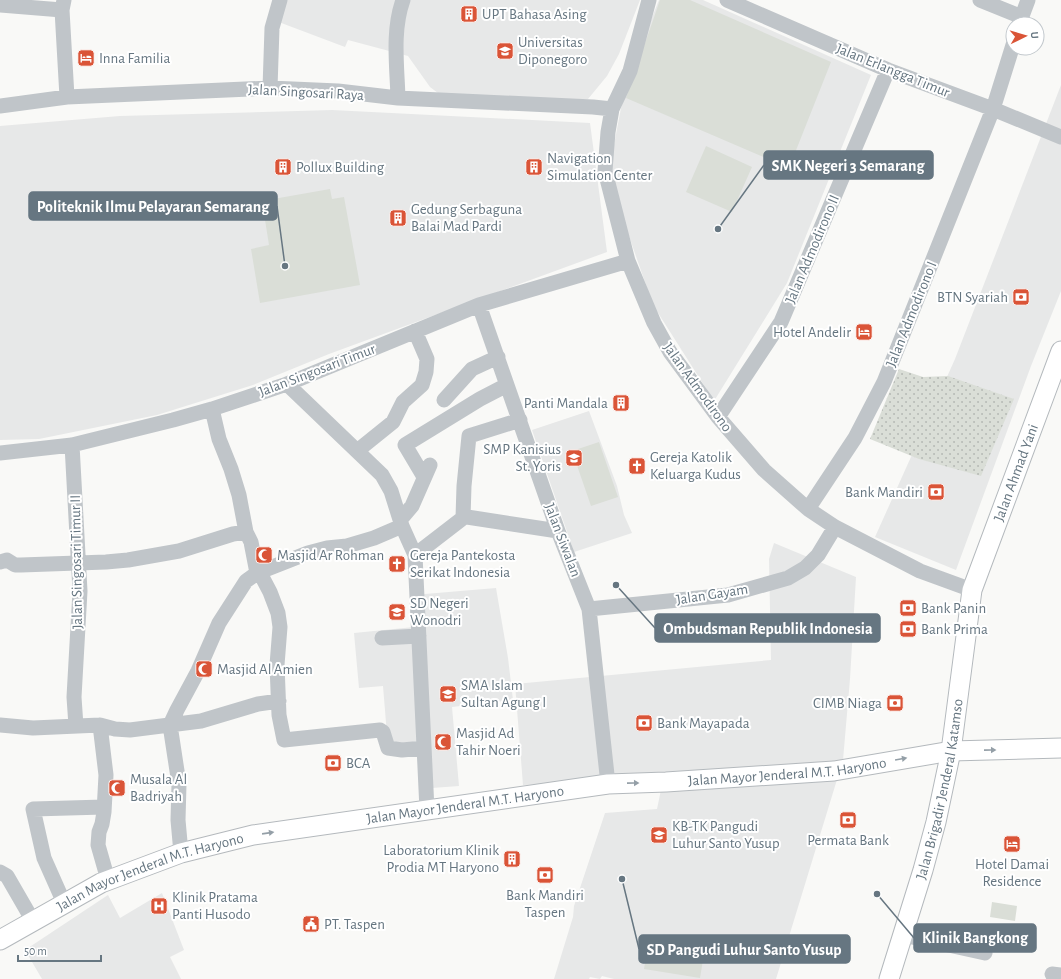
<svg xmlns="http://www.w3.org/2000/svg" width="1061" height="979" font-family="'Alegreya Sans',sans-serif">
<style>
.built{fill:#e7e8e8}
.grass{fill:url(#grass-dots)}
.pitch{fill:#daded7}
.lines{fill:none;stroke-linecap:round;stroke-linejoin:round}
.major-casing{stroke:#b4b9bd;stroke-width:21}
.minor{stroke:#c0c5c9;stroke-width:15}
.major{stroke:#fff;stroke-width:19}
.oneway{fill:#949fa7}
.labels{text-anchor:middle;stroke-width:4;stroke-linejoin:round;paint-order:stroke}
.poi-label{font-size:15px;fill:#667681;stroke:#fff;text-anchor:start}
.street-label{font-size:15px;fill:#667681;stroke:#fff}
.leader{fill:none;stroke:#667681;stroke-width:1.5}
.callout-dot{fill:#667681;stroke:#fff;stroke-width:1.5}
.callout{fill:#667681;stroke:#667681;stroke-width:1.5}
.callout-label{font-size:16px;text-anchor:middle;font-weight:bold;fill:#fff}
</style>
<defs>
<pattern id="grass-dots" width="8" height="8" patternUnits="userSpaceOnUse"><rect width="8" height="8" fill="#daded7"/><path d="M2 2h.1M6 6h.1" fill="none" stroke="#b5b9b4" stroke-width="1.8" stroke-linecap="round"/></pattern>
</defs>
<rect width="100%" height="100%" fill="#f9f9f7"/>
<path class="built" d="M 283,0 L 640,0 L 619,54 L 607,76 L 588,99 L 446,99 L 430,87 L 408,56 L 348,40 L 345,47 L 276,21 Z
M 659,0 L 703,0 L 871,75 L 787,283 L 714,401 L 653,305 L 608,176 L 621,108 L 646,32 Z
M 1061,85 L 1061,291 L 1031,366 L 956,570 L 875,537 L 955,359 Z
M 332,110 L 590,123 L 607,252 L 329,354 L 253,385 L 157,415 L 39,439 L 0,440 L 0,126 L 120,116 Z
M 589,411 L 617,486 L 624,515 L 632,533 L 574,552 L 532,430 Z
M 774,543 L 856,577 L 850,679 L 843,760 L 776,979 L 614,979 L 602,976 L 600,979 L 590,977 L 589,979 L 554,979 L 573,917 L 574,906 L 605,813 L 657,809 L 663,780 L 523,785 L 515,684 L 771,660 L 769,559 Z
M 496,588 L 508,658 L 513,700 L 452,707 L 459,786 L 432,788 L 428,743 L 388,747 L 383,686 L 359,688 L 354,633 L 414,627 L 413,595 Z
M 162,893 L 184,950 L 170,957 L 181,979 L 42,979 L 25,950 L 108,895 L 120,918 Z"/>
<path class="grass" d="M 899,369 L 923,377 L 948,376 L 1014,399 L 981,476 L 919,459 L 870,439 Z"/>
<path class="pitch" d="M 660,0 L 690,0 L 831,62 L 789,168 L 626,98 Z
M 706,146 L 752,167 L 732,212 L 686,192 Z
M 330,189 L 332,199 L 344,197 L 360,285 L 260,303 L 251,249 L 269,245 L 262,201 Z
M 599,442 L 618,497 L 591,506 L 572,451 Z
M 992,902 L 1017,906 L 1015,921 L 990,917 Z
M 649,939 L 705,948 L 700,978 L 644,969 Z"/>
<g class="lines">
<defs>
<g id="major">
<path id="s1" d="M 0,940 L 101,883 L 181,853 L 253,835 L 608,784 L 666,782 L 834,771 L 951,751 L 1061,748"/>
<path id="s2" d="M 889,979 L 923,870 L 936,822 L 951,751 L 972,590 L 1061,351"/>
</g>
</defs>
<use href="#major" class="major-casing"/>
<path class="minor" d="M 64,0 L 62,10 L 67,97
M 649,0 L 630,71 L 612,109 L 608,132 L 605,171 L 628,261 L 654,323 L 670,352 L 718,417 L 764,470 L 808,509 L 835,527 L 920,571 L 972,590
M 727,0 L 888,70 L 993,109 L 1061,137
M 980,0 L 1022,17
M 0,5 L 62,10
M 1019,24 L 1028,0
M 270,88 L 272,28 L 280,0
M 398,98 C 397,65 392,31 403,0
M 0,106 L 67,97 L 270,88 L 338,91 L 398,98 L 593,107 L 612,109
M 479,305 L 558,531 L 589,609 L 608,784
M 287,384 L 382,475 L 391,491 L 402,526 L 415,555 L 427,810
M 444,400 L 472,369 L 498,357
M 718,417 L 781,322 L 888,70
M 72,445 L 80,591 L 74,697 L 76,726
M 357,451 L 393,422 L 403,402 L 422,385 L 426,372 L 427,359 L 415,331
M 0,453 L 72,445 L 173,420 L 212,409 L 287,384 L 479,305 L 628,261
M 424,477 L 405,445 L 480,399 L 507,385
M 808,509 L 855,438 L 884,382 L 993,109 L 1013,45
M 463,518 L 464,486 L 469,436 L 520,420
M 401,519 L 412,506 L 430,465
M 415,555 L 463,518 L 467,517 L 558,531
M 0,562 L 7,560 L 15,565 L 21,565 L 106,562 L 128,560 L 179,551 L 233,534 L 246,532
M 257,573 L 308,553 L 327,548 L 347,546 L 374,538 L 402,526
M 260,573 L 270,592 L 278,613 L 280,627 L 277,665 L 279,715 L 284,740 L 380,730 L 383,732 L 388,748 L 402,750 L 424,748
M 589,609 L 728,595 L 788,578 L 805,568 L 818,555 L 835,527
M 382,638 L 419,636
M 0,725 L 33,728 L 100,725 L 115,729 L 130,730 L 201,721 L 258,704 L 279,701
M 100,725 L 106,775 L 104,812 L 102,824 L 99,832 L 98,845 L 108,880
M 181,853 L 178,820 L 179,784 L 170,725 L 177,710 L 198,671 L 219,623 L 246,581 L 257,573 L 251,542 L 246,532 L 239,495 L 231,469 L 219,439 L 212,409
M 0,872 L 7,876 L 33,921
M 64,903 L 44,858 L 33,809 L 104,807
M 903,935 L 985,953
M 1052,974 L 1061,975"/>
<use href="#major" class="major"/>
</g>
<defs><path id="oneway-solid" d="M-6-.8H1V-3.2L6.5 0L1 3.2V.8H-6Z"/></defs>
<g class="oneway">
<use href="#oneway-solid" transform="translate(990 750) rotate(-1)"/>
<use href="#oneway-solid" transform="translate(901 759) rotate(-10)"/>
<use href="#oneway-solid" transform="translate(633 783) rotate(-1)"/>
<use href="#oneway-solid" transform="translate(268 833) rotate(-8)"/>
</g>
<defs>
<symbol id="building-square" viewBox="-11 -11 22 22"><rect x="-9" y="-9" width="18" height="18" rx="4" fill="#da5437" stroke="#fff"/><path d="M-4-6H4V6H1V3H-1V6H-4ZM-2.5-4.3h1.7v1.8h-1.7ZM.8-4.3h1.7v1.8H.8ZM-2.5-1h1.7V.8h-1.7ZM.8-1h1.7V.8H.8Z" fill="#fff"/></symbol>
<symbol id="university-square" viewBox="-11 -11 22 22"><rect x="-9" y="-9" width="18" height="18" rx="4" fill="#da5437" stroke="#fff"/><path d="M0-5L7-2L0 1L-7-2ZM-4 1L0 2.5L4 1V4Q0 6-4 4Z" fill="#fff"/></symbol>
<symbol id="hotel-square" viewBox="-11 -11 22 22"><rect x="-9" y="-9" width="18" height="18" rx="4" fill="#da5437" stroke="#fff"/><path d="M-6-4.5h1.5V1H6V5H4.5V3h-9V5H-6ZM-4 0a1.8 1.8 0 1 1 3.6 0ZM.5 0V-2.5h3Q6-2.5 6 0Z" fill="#fff"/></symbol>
<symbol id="bank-square" viewBox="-11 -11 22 22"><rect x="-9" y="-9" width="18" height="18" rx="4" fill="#da5437" stroke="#fff"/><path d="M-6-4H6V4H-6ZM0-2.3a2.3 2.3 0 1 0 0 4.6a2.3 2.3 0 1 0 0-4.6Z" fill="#fff"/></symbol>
<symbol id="school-square" viewBox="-11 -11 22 22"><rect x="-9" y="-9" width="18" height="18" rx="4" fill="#da5437" stroke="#fff"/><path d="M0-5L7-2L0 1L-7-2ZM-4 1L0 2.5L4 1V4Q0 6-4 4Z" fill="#fff"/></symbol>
<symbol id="church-square" viewBox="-11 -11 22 22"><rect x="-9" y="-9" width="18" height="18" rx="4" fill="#da5437" stroke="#fff"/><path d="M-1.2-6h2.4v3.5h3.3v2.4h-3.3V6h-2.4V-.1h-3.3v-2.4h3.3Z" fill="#fff"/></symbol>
<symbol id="mosque-square" viewBox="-11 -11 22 22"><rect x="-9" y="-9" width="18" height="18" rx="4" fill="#da5437" stroke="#fff"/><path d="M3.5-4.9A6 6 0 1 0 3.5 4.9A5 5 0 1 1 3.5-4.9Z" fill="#fff"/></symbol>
<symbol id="hospital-square" viewBox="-11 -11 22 22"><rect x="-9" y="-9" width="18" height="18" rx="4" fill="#da5437" stroke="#fff"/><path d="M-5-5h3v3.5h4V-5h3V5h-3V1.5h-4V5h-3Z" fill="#fff"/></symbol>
<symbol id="civic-square" viewBox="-11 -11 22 22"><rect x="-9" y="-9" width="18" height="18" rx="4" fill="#da5437" stroke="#fff"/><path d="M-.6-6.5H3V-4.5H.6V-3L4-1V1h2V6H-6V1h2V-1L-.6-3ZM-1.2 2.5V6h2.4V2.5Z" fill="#fff"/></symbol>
</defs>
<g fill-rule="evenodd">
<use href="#building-square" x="459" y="4" width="20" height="20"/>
<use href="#university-square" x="495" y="41" width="20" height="20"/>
<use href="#hotel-square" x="76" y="48" width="20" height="20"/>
<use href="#building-square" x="273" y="157" width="20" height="20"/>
<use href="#building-square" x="524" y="157" width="20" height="20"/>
<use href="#building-square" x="388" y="208" width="20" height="20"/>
<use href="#bank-square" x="1011" y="287" width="20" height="20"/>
<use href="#hotel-square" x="854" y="322" width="20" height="20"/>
<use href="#building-square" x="611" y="393" width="20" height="20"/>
<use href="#school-square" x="564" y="448" width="20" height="20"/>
<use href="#church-square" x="627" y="456" width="20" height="20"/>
<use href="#bank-square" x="926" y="482" width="20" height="20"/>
<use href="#mosque-square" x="254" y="545" width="20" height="20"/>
<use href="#church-square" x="387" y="554" width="20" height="20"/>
<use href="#bank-square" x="898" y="598" width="20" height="20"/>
<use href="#school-square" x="387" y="602" width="20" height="20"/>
<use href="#bank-square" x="898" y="619" width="20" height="20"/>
<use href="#mosque-square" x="194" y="659" width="20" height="20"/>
<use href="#school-square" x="438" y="684" width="20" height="20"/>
<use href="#bank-square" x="885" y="693" width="20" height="20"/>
<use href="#bank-square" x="634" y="713" width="20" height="20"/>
<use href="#mosque-square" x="433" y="732" width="20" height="20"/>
<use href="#bank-square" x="323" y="753" width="20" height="20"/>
<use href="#mosque-square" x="107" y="778" width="20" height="20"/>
<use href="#bank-square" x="838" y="810" width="20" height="20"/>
<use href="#school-square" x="649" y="825" width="20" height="20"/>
<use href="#hotel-square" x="1002" y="834" width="20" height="20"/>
<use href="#building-square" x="502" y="849" width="20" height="20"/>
<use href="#bank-square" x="535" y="865" width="20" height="20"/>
<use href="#hospital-square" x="149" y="896" width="20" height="20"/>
<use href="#civic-square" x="301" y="914" width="20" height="20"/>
</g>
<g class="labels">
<g class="poi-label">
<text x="482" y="19">UPT Bahasa Asing</text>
<text x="518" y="47">Universitas<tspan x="518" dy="17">Diponegoro</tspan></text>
<text x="99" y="63">Inna Familia</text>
<text x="547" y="163">Navigation<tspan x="547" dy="17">Simulation Center</tspan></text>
<text x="296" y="172">Pollux Building</text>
<text x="411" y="214">Gedung Serbaguna<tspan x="411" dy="17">Balai Mad Pardi</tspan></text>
<text x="1008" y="302" text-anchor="end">BTN Syariah</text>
<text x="851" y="337" text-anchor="end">Hotel Andelir</text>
<text x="608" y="408" text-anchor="end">Panti Mandala</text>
<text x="561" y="454" text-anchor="end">SMP Kanisius<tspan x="561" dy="17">St. Yoris</tspan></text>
<text x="650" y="462">Gereja Katolik<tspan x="650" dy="17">Keluarga Kudus</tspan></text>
<text x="923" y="497" text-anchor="end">Bank Mandiri</text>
<text x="277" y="560">Masjid Ar Rohman</text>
<text x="410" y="560">Gereja Pantekosta<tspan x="410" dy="17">Serikat Indonesia</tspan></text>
<text x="410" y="608">SD Negeri<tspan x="410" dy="17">Wonodri</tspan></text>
<text x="921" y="613">Bank Panin</text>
<text x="921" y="634">Bank Prima</text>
<text x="217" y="674">Masjid Al Amien</text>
<text x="461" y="690">SMA Islam<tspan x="461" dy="17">Sultan Agung I</tspan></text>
<text x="882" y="708" text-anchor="end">CIMB Niaga</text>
<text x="657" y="728">Bank Mayapada</text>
<text x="456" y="738">Masjid Ad<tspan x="456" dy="17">Tahir Noeri</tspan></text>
<text x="346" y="768">BCA</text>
<text x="130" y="784">Musala Al<tspan x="130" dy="17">Badriyah</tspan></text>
<text x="672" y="831">KB-TK Pangudi<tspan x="672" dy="17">Luhur Santo Yusup</tspan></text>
<text x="848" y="845" text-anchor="middle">Permata Bank</text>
<text x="499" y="855" text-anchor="end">Laboratorium Klinik<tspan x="499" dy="17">Prodia MT Haryono</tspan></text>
<text x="1012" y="869" text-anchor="middle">Hotel Damai<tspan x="1012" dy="17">Residence</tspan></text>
<text x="545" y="900" text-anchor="middle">Bank Mandiri<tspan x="545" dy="17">Taspen</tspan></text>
<text x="172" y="902">Klinik Pratama<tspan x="172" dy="17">Panti Husodo</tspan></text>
<text x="324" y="929">PT. Taspen</text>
</g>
<g class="street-label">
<text transform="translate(893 70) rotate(22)" y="5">Jalan Erlangga Timur</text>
<text transform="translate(306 92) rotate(3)" y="5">Jalan Singosari Raya</text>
<text transform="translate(812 249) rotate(-67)" y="5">Jalan Admodirono II</text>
<text transform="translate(911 314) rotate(-68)" y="5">Jalan Admodirono I</text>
<text transform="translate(317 370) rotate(-21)" y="5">Jalan Singosari Timur</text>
<text transform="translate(698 387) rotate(54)" y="5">Jalan Admodirono</text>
<text dy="5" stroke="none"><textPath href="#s2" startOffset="524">Jalan Ahmad Yani</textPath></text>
<text transform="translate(563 540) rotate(69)" y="5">Jalan Siwalan</text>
<text transform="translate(76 562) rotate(-91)" y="5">Jalan Singosari Timur II</text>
<text transform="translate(712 594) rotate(-9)" y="5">Jalan Gayam</text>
<text dy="5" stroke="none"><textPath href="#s1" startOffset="814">Jalan Mayor Jenderal M.T. Haryono</textPath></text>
<text dy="5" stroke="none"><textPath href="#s2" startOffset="197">Jalan Brigadir Jenderal Katamso</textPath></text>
<text dy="5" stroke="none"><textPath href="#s1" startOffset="490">Jalan Mayor Jenderal M.T. Haryono</textPath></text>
<text dy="5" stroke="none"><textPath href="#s1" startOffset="166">Jalan Mayor Jenderal M.T. Haryono</textPath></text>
</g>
</g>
<path class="leader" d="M718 229L764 165M285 266L277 206M616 585L655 628M877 894L914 938M622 879L639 949"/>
<g class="callout-dot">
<circle cx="718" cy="229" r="4"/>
<circle cx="285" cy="266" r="4"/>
<circle cx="616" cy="585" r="4"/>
<circle cx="877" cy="894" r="4"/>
<circle cx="622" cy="879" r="4"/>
</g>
<g class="callout">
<rect x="764" y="151" width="169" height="28" rx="4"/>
<rect x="29" y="192" width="248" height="28" rx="4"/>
<rect x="655" y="614" width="225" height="28" rx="4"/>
<rect x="914" y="924" width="122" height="28" rx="4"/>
<rect x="639" y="935" width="211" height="28" rx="4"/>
</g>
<g class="callout-label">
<text x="848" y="171">SMK Negeri 3 Semarang</text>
<text x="153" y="212">Politeknik Ilmu Pelayaran Semarang</text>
<text x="768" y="634">Ombudsman Republik Indonesia</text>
<text x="975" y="943">Klinik Bangkong</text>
<text x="744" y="955">SD Pangudi Luhur Santo Yusup</text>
</g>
<g transform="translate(1025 36) rotate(85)"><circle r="19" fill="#ffffff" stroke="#c2c8cd"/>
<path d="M0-3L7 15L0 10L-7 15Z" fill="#da5437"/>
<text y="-6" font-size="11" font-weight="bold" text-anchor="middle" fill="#667681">U</text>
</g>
<path d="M18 955v6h83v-6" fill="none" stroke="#667681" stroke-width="2"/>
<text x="24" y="955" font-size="12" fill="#667681" stroke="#ffffff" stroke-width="3" paint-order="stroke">50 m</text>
</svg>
